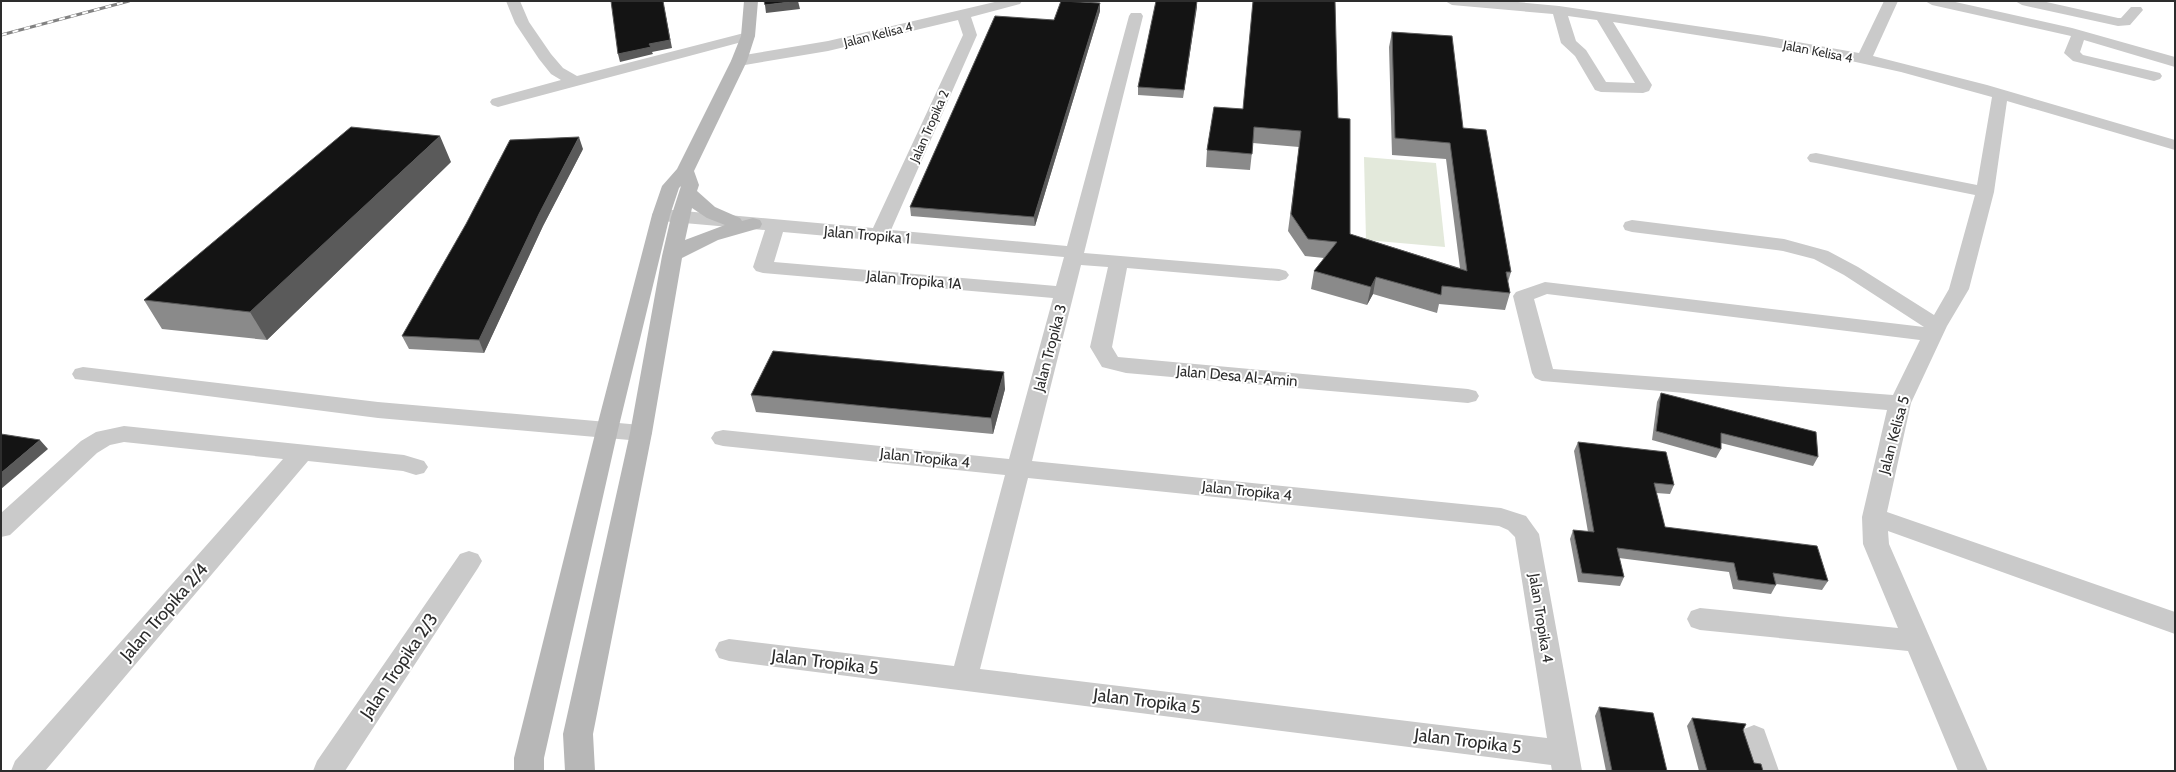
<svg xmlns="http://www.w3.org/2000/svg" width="2176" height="772" font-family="Cabin,sans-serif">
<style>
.green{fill:#e3e9db}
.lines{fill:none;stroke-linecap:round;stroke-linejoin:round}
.street{fill:#cacaca;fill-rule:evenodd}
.secondary{fill:#b7b7b7;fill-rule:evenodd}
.rail-casing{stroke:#828282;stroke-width:3}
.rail{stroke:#fff;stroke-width:2;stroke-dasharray:6;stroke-linecap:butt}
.wall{fill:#8a8a8a}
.shaded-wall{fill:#5a5a5a}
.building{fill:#141414;stroke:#5a5a5a}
.labels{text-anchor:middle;stroke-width:4;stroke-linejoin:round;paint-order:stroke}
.far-street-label{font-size:13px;fill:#2d2d2d;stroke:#fff}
.street-label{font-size:15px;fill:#2d2d2d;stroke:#fff}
.near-street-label{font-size:18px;fill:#2d2d2d;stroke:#fff}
</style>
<rect width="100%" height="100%" fill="#fff"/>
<path class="green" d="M 1364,157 L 1436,163 L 1445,247 L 1366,240 Z"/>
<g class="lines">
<path class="street" d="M 506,1 L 520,1 L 529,22 L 551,54 L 563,68 L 577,76 L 748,32 L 753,33 L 755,36 L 753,39 L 498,107 L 492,105 L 490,102 L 492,99 L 561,80 L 551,74 L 539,59 L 515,23 Z
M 999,1 L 1022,1 L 1020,4 L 971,17 L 977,35 L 891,230 L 1067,246 L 1129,16 L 1131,13 L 1141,13 L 1143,16 L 1084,253 L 1279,269 L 1286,271 L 1289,275 L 1286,279 L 1279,281 L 1127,268 L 1112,347 L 1118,357 L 1468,389 L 1476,391 L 1479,396 L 1476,401 L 1468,403 L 1126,373 L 1102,367 L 1090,347 L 1108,267 L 1081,265 L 1032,461 L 1501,508 L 1526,516 L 1539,534 L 1582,771 L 1552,771 L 1551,765 L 729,661 L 719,658 L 715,650 L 719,642 L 729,639 L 954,666 L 1005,475 L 723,446 L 715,444 L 711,438 L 715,432 L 723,430 L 1009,459 L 1053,298 L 763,273 L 756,271 L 753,267 L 765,230 L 661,221 L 654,219 L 652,215 L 654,211 L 661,209 L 873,228 L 963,35 L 958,20 L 828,51 L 739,66 L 734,64 L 731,61 L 734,58 L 739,56 L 828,41 ZM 783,232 L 1064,257 L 1056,286 L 774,262 ZM 1028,478 L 1499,526 L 1508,530 L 1515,537 L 1547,738 L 980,669 Z
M 1445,1 L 1507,1 L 1559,6 L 1764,36 L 1859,53 L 1884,1 L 1898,1 L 1873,56 L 1987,85 L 2175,140 L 2175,150 L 2007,101 L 1994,192 L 1969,289 L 1947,326 L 1911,403 L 1887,512 L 2175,612 L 2175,634 L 1888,531 L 1889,544 L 1988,771 L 1958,771 L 1908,651 L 1700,630 L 1691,627 L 1687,619 L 1691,611 L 1700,608 L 1898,628 L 1863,544 L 1862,517 L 1887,410 L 1542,381 L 1535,378 L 1532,373 L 1513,296 L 1516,292 L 1545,282 L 1924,327 L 1844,275 L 1814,259 L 1783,251 L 1632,232 L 1625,230 L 1623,226 L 1625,222 L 1632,220 L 1784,239 L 1828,251 L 1858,267 L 1934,315 L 1949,289 L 1975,195 L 1816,163 L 1810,162 L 1807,158 L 1810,154 L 1816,153 L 1977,185 L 1992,97 L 1901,72 L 1824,55 L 1613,22 L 1652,85 L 1649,91 L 1643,93 L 1601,92 L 1595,90 L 1575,56 L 1561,43 L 1553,14 L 1452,5 ZM 1568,16 L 1597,20 L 1635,83 L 1606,82 L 1586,50 L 1576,41 ZM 1547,294 L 1920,340 L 1893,395 L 1553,369 L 1534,299 Z
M 1925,1 L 1951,1 L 2072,28 L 2175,57 L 2175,67 L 2084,40 L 2080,52 L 2083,55 L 2160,73 L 2162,76 L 2160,79 L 2154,81 L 2073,61 L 2064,53 L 2071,36 L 1932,5 Z
M 2015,1 L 2042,1 L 2118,18 L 2121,18 L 2131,7 L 2141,7 L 2143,10 L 2130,25 L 2118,26 L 2022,5 Z
M 83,367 L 378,402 L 641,425 L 649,427 L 652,433 L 649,439 L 641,441 L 378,418 L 75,379 L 72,374 L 75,369 Z
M 124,426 L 404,455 L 424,461 L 428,467 L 424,473 L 416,475 L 403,471 L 308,461 L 45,771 L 11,771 L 15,761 L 283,459 L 124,442 L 110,445 L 97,453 L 10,535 L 1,537 L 1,513 L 81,441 L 96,432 Z
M 469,551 L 478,554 L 482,561 L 478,568 L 345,771 L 313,771 L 317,761 L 460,554 Z
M 1754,725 L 1764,729 L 1779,771 L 1749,771 L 1739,738 L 1744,729 Z"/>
<path class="secondary" d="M 744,1 L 758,1 L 755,36 L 747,61 L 694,171 L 699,185 L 697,191 L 715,207 L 740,218 L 742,221 L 753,218 L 760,220 L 762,224 L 760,228 L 718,240 L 682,258 L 652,433 L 593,734 L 595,771 L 565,771 L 563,734 L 630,433 L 662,256 L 671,217 L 681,186 L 679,188 L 670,215 L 618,430 L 544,758 L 544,771 L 514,771 L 514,758 L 596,430 L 652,215 L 662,186 L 677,169 L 731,61 L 741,36 ZM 692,208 L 707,218 L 725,225 L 685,240 Z"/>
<defs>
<path id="rail" d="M 1,35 L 129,1"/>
</defs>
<use href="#rail" class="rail-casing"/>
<use href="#rail" class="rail"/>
</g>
<path class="wall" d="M 1197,1 L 1183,98 L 1138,95 L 1138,87 Z
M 1100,3 L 1100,11 L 1035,226 L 911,216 L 910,207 L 1054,20 Z
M 1392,32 L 1463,128 L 1511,272 L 1508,282 L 1510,293 L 1505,310 L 1439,304 L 1437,313 L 1373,294 L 1367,305 L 1311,289 L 1314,271 L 1324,258 L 1305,256 L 1288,231 L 1299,147 L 1253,143 L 1250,170 L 1206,167 L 1207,150 L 1214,107 L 1338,118 L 1350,234 L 1460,268 L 1446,159 L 1392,155 L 1389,47 Z
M 583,149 L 543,226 L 484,353 L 409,349 L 402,336 Z
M 451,162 L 267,340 L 162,329 L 144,300 Z
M 1005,389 L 993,434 L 756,412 L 751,395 Z
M 1661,393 L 1818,457 L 1813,466 L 1721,443 L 1721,449 L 1716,458 L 1652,440 L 1657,402 Z
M 1578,442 L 1674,485 L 1670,494 L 1656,493 L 1665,527 L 1828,581 L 1822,590 L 1776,584 L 1776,585 L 1771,594 L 1733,589 L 1729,572 L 1619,558 L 1624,577 L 1620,586 L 1578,582 L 1570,539 L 1573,530 L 1588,532 L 1574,451 Z
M 1599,707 L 1667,771 L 1606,771 L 1595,716 Z
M 1692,718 L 1743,730 L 1754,763 L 1763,771 L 1699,771 L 1687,726 Z"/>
<path class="shaded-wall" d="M 663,1 L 672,48 L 652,52 L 653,54 L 620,62 L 618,54 L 649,44 Z
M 798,1 L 800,9 L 766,13 L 765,5 Z
M 1197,1 L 1197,7 L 1183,98 L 1184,90 Z
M 1100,3 L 1100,11 L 1035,226 L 1034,217 Z
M 440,136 L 451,162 L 267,340 L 250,312 Z
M 579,137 L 583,149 L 543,226 L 484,353 L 479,340 L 539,214 Z
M 1376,277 L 1373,294 L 1367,305 L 1371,287 Z
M 1004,372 L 1005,389 L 993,434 L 991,418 Z
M 40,440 L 48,449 L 1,489 L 1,473 Z"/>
<path class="building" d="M 611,1 L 663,1 L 670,40 L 649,44 L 651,47 L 618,54 Z
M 764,1 L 798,1 L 765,5 Z
M 1061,1 L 1100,3 L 1034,217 L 910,207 L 995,16 L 1054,20 Z
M 1156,1 L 1197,1 L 1184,90 L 1138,87 Z
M 1253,1 L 1335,1 L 1338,118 L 1350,119 L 1350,234 L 1467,271 L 1450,143 L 1395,138 L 1392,32 L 1452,36 L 1463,128 L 1486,130 L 1511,272 L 1506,272 L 1510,293 L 1442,286 L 1441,295 L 1376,277 L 1371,287 L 1314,271 L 1337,242 L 1308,239 L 1291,214 L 1301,131 L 1254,127 L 1252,154 L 1207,150 L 1214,107 L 1243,109 Z
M 351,127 L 440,136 L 250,312 L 144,300 Z
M 579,137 L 539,214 L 479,340 L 402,336 L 466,224 L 510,140 Z
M 773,351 L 1004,372 L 991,418 L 751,395 Z
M 1661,393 L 1816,432 L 1818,457 L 1721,433 L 1721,449 L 1656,431 Z
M 1,434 L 40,440 L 1,473 Z
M 1578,442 L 1666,452 L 1674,485 L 1654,483 L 1665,527 L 1817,546 L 1828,581 L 1773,573 L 1776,585 L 1738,580 L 1734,563 L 1617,548 L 1624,577 L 1582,573 L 1573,530 L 1594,532 Z
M 1599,707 L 1653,713 L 1667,771 L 1612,771 Z
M 1692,718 L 1746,724 L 1743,730 L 1754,763 L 1761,764 L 1763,771 L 1707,771 Z"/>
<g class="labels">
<g class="far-street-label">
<text transform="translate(878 34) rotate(-14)" y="5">Jalan Kelisa 4</text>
<text transform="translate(1818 51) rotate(11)" y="5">Jalan Kelisa 4</text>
<text transform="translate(929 126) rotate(-66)" y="5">Jalan Tropika 2</text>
</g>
<g class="street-label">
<text transform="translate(867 235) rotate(5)" y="5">Jalan Tropika 1</text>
<text transform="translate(914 280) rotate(5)" y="5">Jalan Tropika 1A</text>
<text transform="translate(1050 348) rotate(-75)" y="5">Jalan Tropika 3</text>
<text transform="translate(1237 376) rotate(5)" y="5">Jalan Desa Al-Amin</text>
<text transform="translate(1894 435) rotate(-75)" y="5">Jalan Kelisa 5</text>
<text transform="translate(925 458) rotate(6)" y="5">Jalan Tropika 4</text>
<text transform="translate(1247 491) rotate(6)" y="5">Jalan Tropika 4</text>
<text transform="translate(1541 618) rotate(81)" y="5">Jalan Tropika 4</text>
</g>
<g class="near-street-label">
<text transform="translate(164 612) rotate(-49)" y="6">Jalan Tropika 2/4</text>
<text transform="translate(825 662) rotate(7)" y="6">Jalan Tropika 5</text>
<text transform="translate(399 666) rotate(-56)" y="6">Jalan Tropika 2/3</text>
<text transform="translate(1147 701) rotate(7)" y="6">Jalan Tropika 5</text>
<text transform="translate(1468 741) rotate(7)" y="6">Jalan Tropika 5</text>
</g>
</g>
<rect width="2176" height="772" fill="none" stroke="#2d2d2d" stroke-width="4"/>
</svg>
